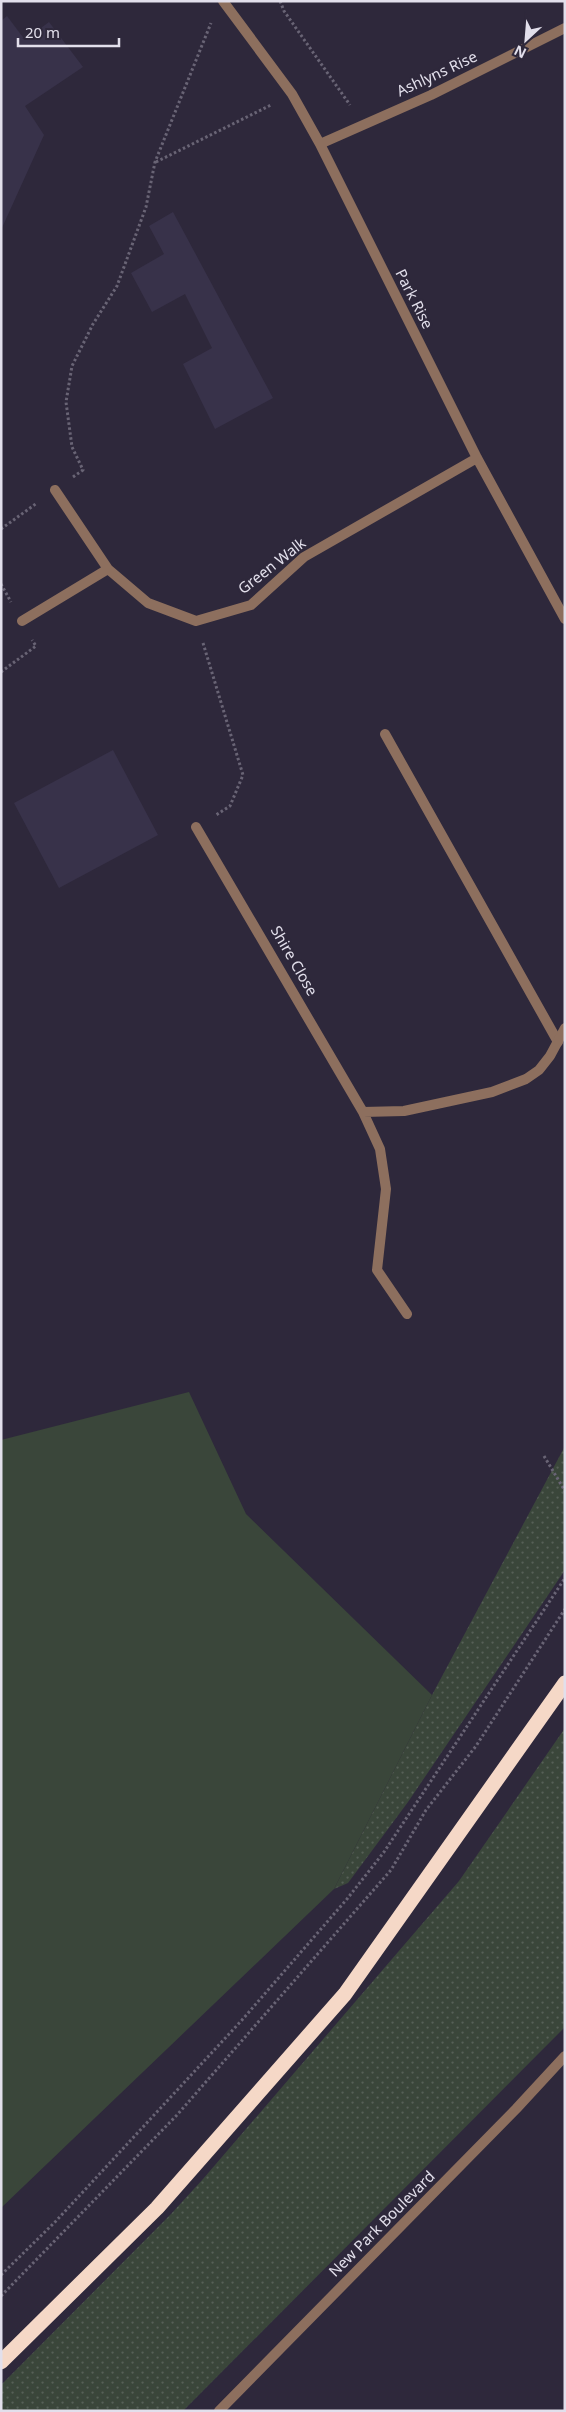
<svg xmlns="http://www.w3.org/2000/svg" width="566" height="2412" font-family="'Noto Sans',sans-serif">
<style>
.built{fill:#38324a}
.grass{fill:url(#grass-dots)}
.green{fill:#3a463a}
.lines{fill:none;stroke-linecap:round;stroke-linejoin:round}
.path{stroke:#696475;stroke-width:3;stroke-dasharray:2.5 2.5;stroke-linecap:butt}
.lane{stroke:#8d6f5e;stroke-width:10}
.street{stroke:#8d6f5e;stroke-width:10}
.highway{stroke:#f5d8c7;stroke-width:15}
.labels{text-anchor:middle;stroke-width:4.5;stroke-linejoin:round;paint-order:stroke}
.street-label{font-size:15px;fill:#e2dfeb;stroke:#2e283b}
</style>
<defs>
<pattern id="grass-dots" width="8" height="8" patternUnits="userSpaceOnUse" patternTransform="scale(1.25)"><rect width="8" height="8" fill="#3a463a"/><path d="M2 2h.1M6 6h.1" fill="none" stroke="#566057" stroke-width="1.8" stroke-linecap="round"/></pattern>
</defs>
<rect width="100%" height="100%" fill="#2e283b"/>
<path class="built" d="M 7,16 L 25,40 L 49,22 L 83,67 L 25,106 L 44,135 L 1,230 L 1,21 Z
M 173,212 L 273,398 L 215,429 L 183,364 L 212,348 L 185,294 L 152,312 L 131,273 L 164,254 L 149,226 Z
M 113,750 L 158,835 L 59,888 L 14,803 Z"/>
<path class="grass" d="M 565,1446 L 565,1570 L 408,1802 L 348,1883 L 334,1889 L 432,1695 Z
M 565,1728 L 565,2027 L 183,2411 L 1,2411 L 1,2385 L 171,2214 L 203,2179 L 459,1881 Z"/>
<path class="green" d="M 189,1392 L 246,1514 L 432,1695 L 334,1889 L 1,2208 L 1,1440 Z"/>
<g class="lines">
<path class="path" d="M 280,1 L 284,11 L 350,105
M 156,162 L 271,105
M 73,477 L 83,470 L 72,447 L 66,402 L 72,366 L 93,324 L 117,286 L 146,207 L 155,162 L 211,23
M 1,529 L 37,503
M 1,584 L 11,602
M 203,643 L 243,775 L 230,806 L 216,815
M 1,672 L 36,646 L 32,640
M 544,1456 L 565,1491
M 1,2275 L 56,2221 L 242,2020 L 347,1899 L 384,1852 L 565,1578
M 1,2296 L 177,2115 L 391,1870 L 426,1810 L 476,1746 L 565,1609"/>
<path class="lane" d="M 385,734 L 558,1042"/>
<path class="street" d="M 223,1 L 292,94 L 320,144 L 477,458 L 565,619
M 320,144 L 431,95 L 565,28
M 55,490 L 108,569 L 148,603 L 196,621 L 251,605 L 304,557 L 477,458
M 22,621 L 108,569
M 196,827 L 363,1112 L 404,1111 L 492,1092 L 526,1079 L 539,1070 L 550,1056 L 565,1028
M 363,1112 L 380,1149 L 386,1189 L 377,1270 L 407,1314
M 219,2411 L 516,2109 L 565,2056"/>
<path class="highway" d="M 1,2362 L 157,2208 L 345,1994 L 565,1683"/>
</g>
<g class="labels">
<g class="street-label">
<text transform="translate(437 74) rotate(-25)" y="5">Ashlyns Rise</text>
<text transform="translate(414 299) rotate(63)" y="5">Park Rise</text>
<text transform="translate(272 566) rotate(-38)" y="5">Green Walk</text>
<text transform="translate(294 961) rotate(60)" y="5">Shire Close</text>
<text transform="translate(382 2224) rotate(-45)" y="5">New Park Boulevard</text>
</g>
</g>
<rect width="566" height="2412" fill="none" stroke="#e2dfeb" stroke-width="5"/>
<g transform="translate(526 40) rotate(206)" stroke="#2e283b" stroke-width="4" paint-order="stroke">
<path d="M0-4L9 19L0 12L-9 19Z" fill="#e2dfeb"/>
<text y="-8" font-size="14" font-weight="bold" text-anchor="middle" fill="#e2dfeb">N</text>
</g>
<path d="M18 38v8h101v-8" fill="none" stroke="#e2dfeb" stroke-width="2.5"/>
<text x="25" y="38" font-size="15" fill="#e2dfeb" stroke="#2e283b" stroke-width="4" paint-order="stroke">20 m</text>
</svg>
